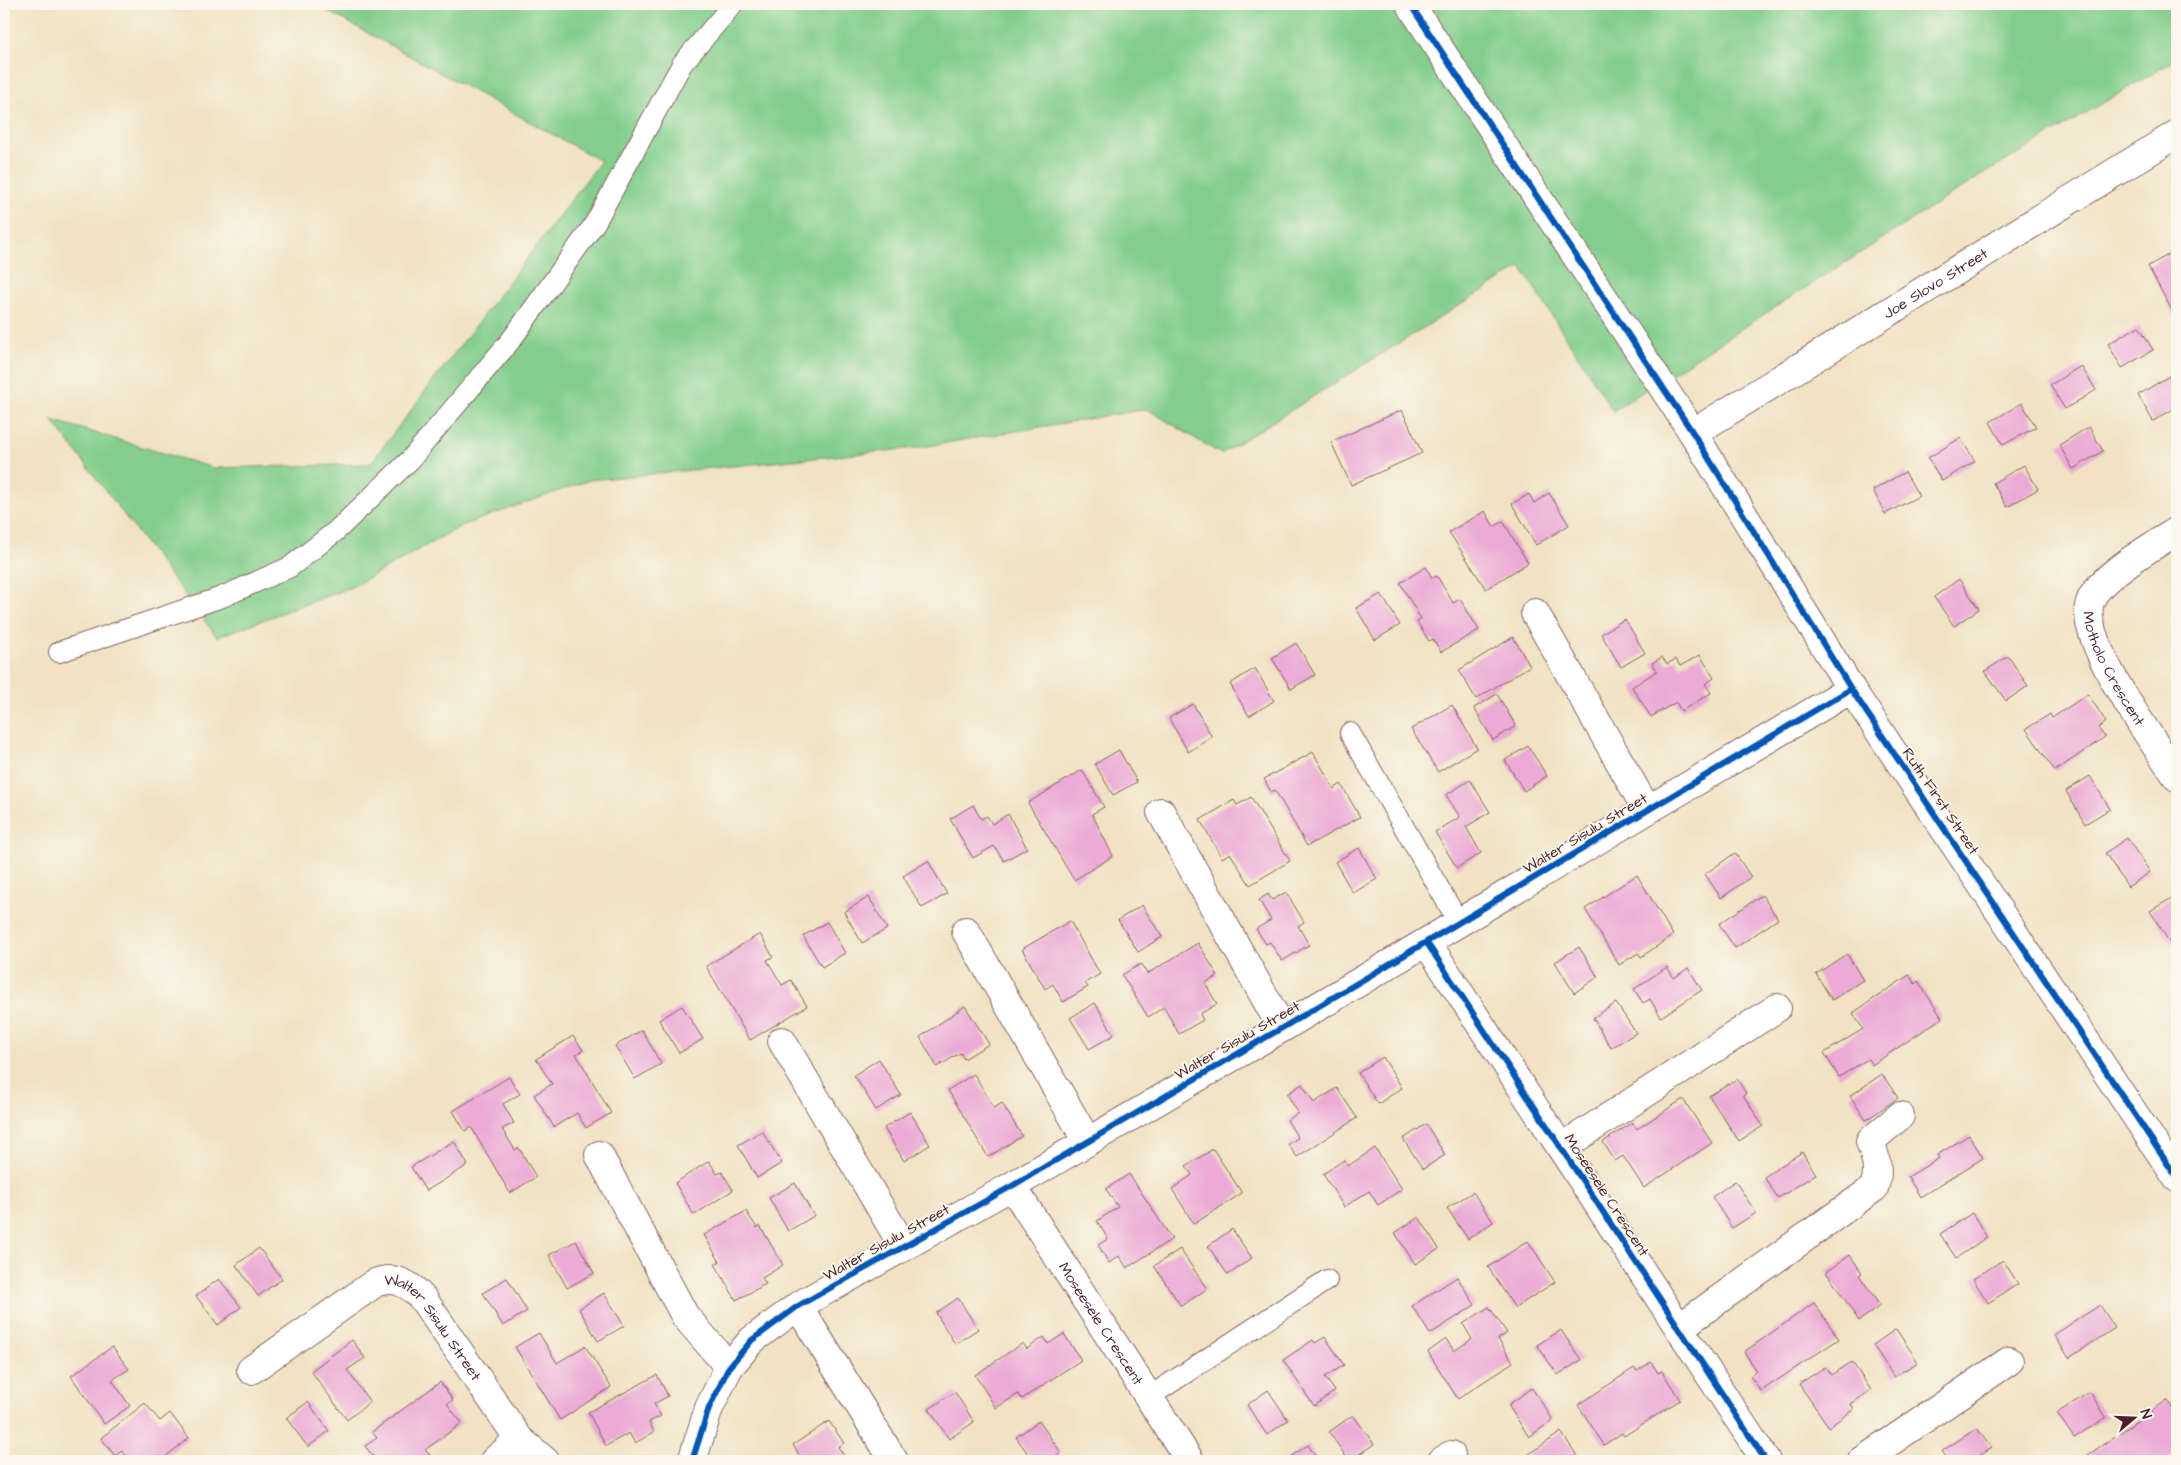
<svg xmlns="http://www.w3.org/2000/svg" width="2181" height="1465" font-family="'Architects Daughter',sans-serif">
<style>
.green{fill:#83ce8c;stroke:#66765c}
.building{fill:#ebabd5}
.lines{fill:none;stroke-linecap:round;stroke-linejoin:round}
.lane-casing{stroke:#846360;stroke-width:22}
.street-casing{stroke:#846360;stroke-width:30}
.lane{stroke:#fff;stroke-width:20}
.street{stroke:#fff;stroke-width:28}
.cycleway-casing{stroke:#fbf7ec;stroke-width:9}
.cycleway{stroke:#0057b8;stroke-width:6}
.labels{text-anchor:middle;stroke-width:4;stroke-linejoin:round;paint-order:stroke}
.street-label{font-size:15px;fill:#4a1f2b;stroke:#fbf7ec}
</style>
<rect width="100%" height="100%" fill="#fbf7ec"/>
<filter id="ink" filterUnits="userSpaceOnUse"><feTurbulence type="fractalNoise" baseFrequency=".02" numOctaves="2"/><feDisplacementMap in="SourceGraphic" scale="10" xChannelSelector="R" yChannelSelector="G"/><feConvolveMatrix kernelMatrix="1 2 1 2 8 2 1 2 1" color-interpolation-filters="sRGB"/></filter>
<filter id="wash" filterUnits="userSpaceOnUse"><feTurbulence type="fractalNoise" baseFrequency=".0096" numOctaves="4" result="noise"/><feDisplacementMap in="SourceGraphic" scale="20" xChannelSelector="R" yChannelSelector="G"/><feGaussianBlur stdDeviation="1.12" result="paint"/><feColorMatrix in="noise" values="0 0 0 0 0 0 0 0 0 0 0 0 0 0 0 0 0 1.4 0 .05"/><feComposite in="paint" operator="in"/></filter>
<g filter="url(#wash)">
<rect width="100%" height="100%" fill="#f0e2c3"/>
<path class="green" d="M 315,4 L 2177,4 L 2177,59 L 1979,177 L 1613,411 L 1521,267 L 1221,454 L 1147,409 L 916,448 L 590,480 L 463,525 L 354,586 L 217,637 L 52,420 L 213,468 L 370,464 L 601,161 Z"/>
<g id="blocks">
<path class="building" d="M 2177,250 L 2177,320 L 2148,266 Z
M 2139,326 L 2153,350 L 2122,368 L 2108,344 Z
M 2081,366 L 2096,390 L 2065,409 L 2050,385 Z
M 2169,376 L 2177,390 L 2177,407 L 2153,421 L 2138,395 Z
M 2022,403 L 2036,427 L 2003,445 L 1990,422 Z
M 1402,410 L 1422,453 L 1351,485 L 1331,442 Z
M 2089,427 L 2103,451 L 2073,469 L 2059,445 Z
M 1960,438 L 1975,461 L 1942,481 L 1928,458 Z
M 2024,465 L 2038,489 L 2007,507 L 1993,483 Z
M 1905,472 L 1919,496 L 1885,514 L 1873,490 Z
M 1549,493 L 1569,525 L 1536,545 L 1512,504 L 1529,494 L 1534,503 Z
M 1485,511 L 1494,527 L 1503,521 L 1528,563 L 1486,589 L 1449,532 Z
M 1426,567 L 1432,578 L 1437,576 L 1453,603 L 1460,599 L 1479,630 L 1441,652 L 1433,639 L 1429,641 L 1417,622 L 1421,619 L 1400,583 Z
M 1959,579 L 1979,609 L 1954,626 L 1934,597 Z
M 1381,594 L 1400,625 L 1375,640 L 1356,608 Z
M 1625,619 L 1645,653 L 1621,667 L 1601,634 Z
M 1513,637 L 1530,666 L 1476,699 L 1459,670 Z
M 1296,643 L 1315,675 L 1291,689 L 1272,658 Z
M 1700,655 L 1714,678 L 1705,684 L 1711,693 L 1681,711 L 1676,702 L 1651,717 L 1632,687 L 1657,671 L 1652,663 L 1662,657 L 1667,664 L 1676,659 L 1680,666 Z
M 2008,656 L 2028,686 L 2006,701 L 1985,671 Z
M 1255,668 L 1274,701 L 1249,716 L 1230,684 Z
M 1497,694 L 1516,726 L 1493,740 L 1474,708 Z
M 2088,694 L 2106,722 L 2098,728 L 2105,737 L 2055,771 L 2026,729 L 2050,714 L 2052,718 Z
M 1193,704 L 1212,737 L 1188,752 L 1169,718 Z
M 1452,705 L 1477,748 L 1438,772 L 1411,729 Z
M 1528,746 L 1547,776 L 1524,791 L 1505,760 Z
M 1119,750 L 1137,782 L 1113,795 L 1095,764 Z
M 1313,752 L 1334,789 L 1341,784 L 1360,817 L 1307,846 L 1275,790 L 1271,792 L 1264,779 Z
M 1082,770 L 1104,807 L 1092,814 L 1113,856 L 1074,880 L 1028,803 Z
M 2090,776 L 2110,809 L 2085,824 L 2066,791 Z
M 1470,780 L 1490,812 L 1466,827 L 1481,853 L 1457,868 L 1435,832 L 1460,817 L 1446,795 Z
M 1251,797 L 1290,861 L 1250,885 L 1230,853 L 1222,858 L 1200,820 L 1234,800 L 1237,805 Z
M 973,805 L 981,819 L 987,816 L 992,824 L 1008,814 L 1027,848 L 1004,861 L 994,846 L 973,858 L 950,819 Z
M 2127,838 L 2150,872 L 2128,887 L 2105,853 Z
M 1359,848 L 1377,879 L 1353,893 L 1335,862 Z
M 1735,853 L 1751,877 L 1721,898 L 1705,874 Z
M 928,861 L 947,894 L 922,908 L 903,876 Z
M 1637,875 L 1673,935 L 1641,957 L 1638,953 L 1619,965 L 1585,909 Z
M 1286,892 L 1304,922 L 1298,926 L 1309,945 L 1282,961 L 1270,942 L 1266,944 L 1256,929 L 1271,920 L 1259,900 L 1268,894 L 1272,900 Z
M 1762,895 L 1778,919 L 1735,948 L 1719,924 Z
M 2175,896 L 2177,900 L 2177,939 L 2170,943 L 2150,911 Z
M 869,897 L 887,929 L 862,943 L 844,912 Z
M 1142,905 L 1162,937 L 1138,952 L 1118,920 Z
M 1070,921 L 1100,974 L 1085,983 L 1088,987 L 1063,1002 L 1053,984 L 1045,989 L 1022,949 Z
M 827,922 L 845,953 L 822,967 L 803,936 Z
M 760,934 L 773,957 L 767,960 L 782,985 L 791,980 L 807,1006 L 750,1040 L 706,966 Z
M 1198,943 L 1218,976 L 1205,983 L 1217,1004 L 1200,1014 L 1203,1020 L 1179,1034 L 1164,1007 L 1148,1017 L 1122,975 L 1141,964 L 1147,974 Z
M 1579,947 L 1598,977 L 1574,993 L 1555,962 Z
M 1847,954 L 1863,980 L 1832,1000 L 1816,974 Z
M 1667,967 L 1674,978 L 1688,968 L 1702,990 L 1661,1017 L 1650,999 L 1643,1003 L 1634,989 Z
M 1909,975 L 1915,984 L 1918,981 L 1942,1018 L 1872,1065 L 1868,1059 L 1839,1077 L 1824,1053 L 1863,1029 L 1853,1013 Z
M 1095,1003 L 1114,1035 L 1089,1049 L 1070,1018 Z
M 1616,1003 L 1636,1033 L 1611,1048 L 1593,1018 Z
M 682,1006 L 703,1039 L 679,1053 L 659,1020 Z
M 965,1006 L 989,1044 L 964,1059 L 960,1053 L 937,1067 L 920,1037 Z
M 642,1030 L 661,1064 L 635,1079 L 615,1046 Z
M 573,1036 L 583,1050 L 576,1054 L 611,1113 L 586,1128 L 577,1113 L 554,1127 L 534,1095 L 552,1084 L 536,1059 Z
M 1383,1057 L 1402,1088 L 1378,1104 L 1358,1073 Z
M 879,1059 L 901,1095 L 876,1110 L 854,1075 Z
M 974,1074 L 994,1108 L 1002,1103 L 1022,1136 L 988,1157 L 948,1090 Z
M 1882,1074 L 1898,1098 L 1866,1120 L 1850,1096 Z
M 509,1077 L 520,1094 L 503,1104 L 514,1123 L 502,1129 L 515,1150 L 519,1148 L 536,1177 L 510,1193 L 471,1127 L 465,1131 L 453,1111 Z
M 1737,1079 L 1746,1093 L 1743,1095 L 1763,1126 L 1739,1141 L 1709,1096 Z
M 1302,1084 L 1314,1103 L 1337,1088 L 1357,1118 L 1297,1157 L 1288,1144 L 1298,1138 L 1287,1120 L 1298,1113 L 1287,1094 Z
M 1683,1099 L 1712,1143 L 1644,1188 L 1623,1156 L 1615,1161 L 1603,1142 L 1632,1123 L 1637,1129 Z
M 910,1112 L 930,1145 L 904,1161 L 884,1128 Z
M 1426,1124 L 1445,1155 L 1423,1169 L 1403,1139 Z
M 762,1131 L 782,1163 L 757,1178 L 738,1145 Z
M 1969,1135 L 1983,1158 L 1920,1197 L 1908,1177 L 1939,1158 L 1937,1155 Z
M 454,1141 L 468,1165 L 426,1191 L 411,1167 Z
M 1375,1148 L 1402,1189 L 1378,1205 L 1369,1191 L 1344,1207 L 1323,1174 L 1344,1160 L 1348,1166 Z
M 1213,1149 L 1242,1193 L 1194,1224 L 1172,1189 L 1192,1175 L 1186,1166 Z
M 1802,1152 L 1816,1174 L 1778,1198 L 1764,1177 Z
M 709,1161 L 717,1174 L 722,1172 L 733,1190 L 694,1215 L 675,1183 Z
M 1129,1174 L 1172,1239 L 1127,1268 L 1119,1256 L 1109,1263 L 1098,1245 L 1108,1239 L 1097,1221 L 1118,1207 L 1106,1189 Z
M 1735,1181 L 1756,1213 L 1732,1228 L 1712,1197 Z
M 795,1183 L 814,1216 L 788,1231 L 769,1198 Z
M 1473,1192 L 1493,1222 L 1468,1239 L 1447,1208 Z
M 746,1211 L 757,1228 L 760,1226 L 783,1265 L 762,1278 L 766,1284 L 736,1300 L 715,1264 L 720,1262 L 704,1235 Z
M 1972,1213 L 1987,1237 L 1956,1258 L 1940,1234 Z
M 1419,1217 L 1439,1249 L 1415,1264 L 1395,1233 Z
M 1232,1229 L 1252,1258 L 1228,1275 L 1208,1246 Z
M 576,1241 L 594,1273 L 567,1288 L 549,1255 Z
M 1528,1241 L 1555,1282 L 1515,1308 L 1488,1267 Z
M 259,1248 L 282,1279 L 258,1296 L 236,1265 Z
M 1180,1249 L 1207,1289 L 1181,1306 L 1154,1266 Z
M 1850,1255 L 1862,1273 L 1859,1275 L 1880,1306 L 1859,1321 L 1826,1272 Z
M 2003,1260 L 2018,1284 L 1988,1303 L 1973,1279 Z
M 1457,1277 L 1475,1305 L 1430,1334 L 1412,1306 Z
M 507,1278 L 527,1311 L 503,1326 L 483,1293 Z
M 219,1279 L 241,1307 L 218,1325 L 196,1296 Z
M 604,1293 L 624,1326 L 598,1341 L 579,1309 Z
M 958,1298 L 978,1329 L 955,1344 L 936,1313 Z
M 1814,1303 L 1839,1339 L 1761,1391 L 1750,1376 L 1757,1371 L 1744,1352 Z
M 2100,1305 L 2115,1328 L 2069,1358 L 2054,1335 Z
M 1489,1307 L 1507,1333 L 1498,1339 L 1513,1362 L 1458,1399 L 1428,1352 L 1446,1339 L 1454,1351 L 1472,1339 L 1463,1324 Z
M 1896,1329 L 1918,1362 L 1894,1377 L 1873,1345 Z
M 1561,1330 L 1581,1360 L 1558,1375 L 1537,1345 Z
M 539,1333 L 557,1363 L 585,1346 L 611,1387 L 560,1420 L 515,1347 Z
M 1064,1334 L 1081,1360 L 1022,1399 L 1018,1394 L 996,1408 L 975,1375 L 1023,1343 L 1027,1349 L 1044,1337 L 1048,1344 Z
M 1325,1337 L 1344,1365 L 1325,1377 L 1335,1391 L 1314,1406 L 1283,1360 L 1313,1340 L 1315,1343 Z
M 352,1340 L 365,1358 L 347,1370 L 370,1402 L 347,1420 L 311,1371 Z
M 112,1347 L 129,1369 L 112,1380 L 130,1406 L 104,1424 L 71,1376 Z
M 1651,1362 L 1658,1373 L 1662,1371 L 1680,1400 L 1624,1436 L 1622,1433 L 1604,1445 L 1578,1405 L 1634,1368 L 1637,1371 Z
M 1852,1362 L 1871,1390 L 1851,1404 L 1854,1409 L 1829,1427 L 1799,1384 L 1825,1367 L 1831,1375 Z
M 657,1375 L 668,1396 L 654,1404 L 661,1416 L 649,1422 L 654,1432 L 635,1443 L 629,1433 L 606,1446 L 588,1412 Z
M 440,1382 L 453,1400 L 447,1404 L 462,1423 L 425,1450 L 430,1455 L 424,1461 L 377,1461 L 365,1446 L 377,1438 L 372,1432 Z
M 1532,1388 L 1553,1420 L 1529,1437 L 1508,1405 Z
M 1268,1390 L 1288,1420 L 1267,1435 L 1247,1405 Z
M 955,1392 L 974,1422 L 949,1439 L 929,1409 Z
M 2090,1392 L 2106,1417 L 2074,1438 L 2057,1413 Z
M 2167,1400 L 2177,1415 L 2177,1452 L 2164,1461 L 2092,1461 L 2088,1455 Z
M 308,1402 L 329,1431 L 308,1447 L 286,1418 Z
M 145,1403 L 160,1421 L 170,1413 L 189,1438 L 165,1457 L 169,1461 L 130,1461 L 122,1451 L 115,1456 L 101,1438 Z
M 1353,1415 L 1374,1444 L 1349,1461 L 1329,1432 Z
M 829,1421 L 844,1443 L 838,1447 L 848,1461 L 803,1461 L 793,1445 Z
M 1039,1421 L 1061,1453 L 1049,1461 L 1033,1461 L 1016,1437 Z
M 1977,1428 L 1991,1448 L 1980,1455 L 1984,1461 L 1949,1461 L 1942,1451 Z
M 1561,1432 L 1581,1461 L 1532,1461 L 1528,1455 Z
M 1308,1445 L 1319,1461 L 1284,1461 Z"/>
</g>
</g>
<g filter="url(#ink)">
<use href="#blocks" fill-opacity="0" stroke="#846360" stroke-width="1"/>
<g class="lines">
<defs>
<path id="lane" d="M 59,652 L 222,597 L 290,567 L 336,531 L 410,460 L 511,340 L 595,223 L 682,64 L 733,4
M 1350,733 L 1459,923
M 1149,1397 L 1327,1280"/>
<g id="street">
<path d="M 1410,4 L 1693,433 L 1851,689 L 2177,1178"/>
<path id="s1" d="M 1693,433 L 2177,134"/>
<path id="s2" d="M 2177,531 C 2155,545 2093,579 2089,606 C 2083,647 2154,742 2177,777"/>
<path d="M 1535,613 L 1647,810"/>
<path d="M 1161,812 L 1282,1028"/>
<path d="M 966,931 L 1087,1141"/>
<path d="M 1427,943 L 1766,1461"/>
<path d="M 782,1041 L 903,1246"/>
<path d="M 1561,1148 L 1777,1008"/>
<path d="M 599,1155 L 685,1316 L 729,1367"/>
<path id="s3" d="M 1012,1186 L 1190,1461"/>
<path d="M 798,1306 L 894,1461"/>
<path d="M 1679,1328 L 1874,1188 C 1880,1171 1876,1158 1870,1141 L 1900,1116"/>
<path id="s4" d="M 251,1370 L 375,1283 C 395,1275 410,1284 423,1299 L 519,1439 L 545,1461"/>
<path d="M 494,1461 L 519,1439"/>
<path d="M 692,1461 L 709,1408 L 729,1367 L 752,1340 L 798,1306 L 1012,1186 L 1282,1028 L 1851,689"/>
<path d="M 1442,1461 L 1451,1455"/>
<path d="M 1862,1461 L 2009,1361"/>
</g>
</defs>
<use href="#lane" class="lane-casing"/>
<use href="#street" class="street-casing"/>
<use href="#lane" class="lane"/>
<use href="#street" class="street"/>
<defs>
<path id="cycleway" d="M 1410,4 L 1693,433 L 1851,689 L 2177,1178
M 1427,943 L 1766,1461
M 692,1461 L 709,1408 L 729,1367 L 752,1340 L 798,1306 L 1012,1186 L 1282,1028 L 1851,689"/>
</defs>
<use href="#cycleway" class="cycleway-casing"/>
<use href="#cycleway" class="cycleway"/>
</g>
</g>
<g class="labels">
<g class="street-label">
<text dy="5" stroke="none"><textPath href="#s1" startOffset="285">Joe Slovo Street</textPath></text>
<text dy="5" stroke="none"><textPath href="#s2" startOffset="186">Motholo Crescent</textPath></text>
<text transform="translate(1941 801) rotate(56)" y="5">Ruth First Street</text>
<text transform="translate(1585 833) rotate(-31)" y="5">Walter Sisulu Street</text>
<text transform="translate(1237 1040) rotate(-30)" y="5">Walter Sisulu Street</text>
<text transform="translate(1607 1195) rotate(57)" y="5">Moseesele Crescent</text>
<text transform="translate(886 1242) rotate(-29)" y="5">Walter Sisulu Street</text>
<text dy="5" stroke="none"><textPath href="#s3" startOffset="164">Moseesele Crescent</textPath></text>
<text dy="5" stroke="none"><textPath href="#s4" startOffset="232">Walter Sisulu Street</textPath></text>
</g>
</g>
<rect width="2181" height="1465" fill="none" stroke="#fbf7ec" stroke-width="20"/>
<g transform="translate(2134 1418) rotate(71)" stroke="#fbf7ec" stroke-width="4" paint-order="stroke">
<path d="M0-4L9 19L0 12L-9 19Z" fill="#4a1f2b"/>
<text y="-8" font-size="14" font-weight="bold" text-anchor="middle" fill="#4a1f2b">N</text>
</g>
</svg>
